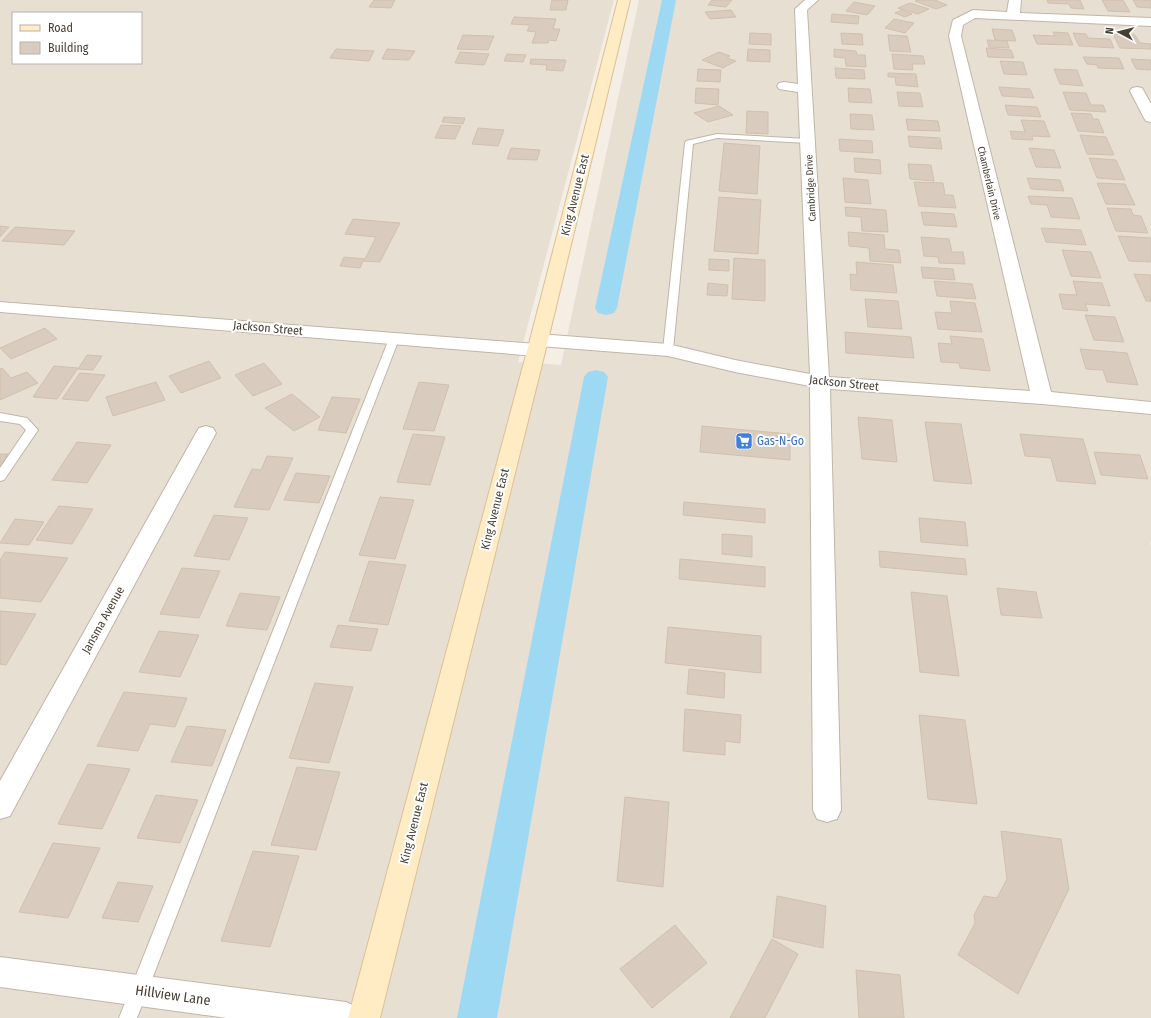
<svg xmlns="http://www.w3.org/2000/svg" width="1151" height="1018" font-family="'Fira Sans Condensed',sans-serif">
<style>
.residential{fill:#e8dfd3;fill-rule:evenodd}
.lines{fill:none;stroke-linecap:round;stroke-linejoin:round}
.canal{fill:#9ed9f4;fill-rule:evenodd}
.building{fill:#d9cbbd;stroke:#d1c0ad}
.service-casing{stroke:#c0b5a7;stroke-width:2}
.minor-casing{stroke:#c0b5a7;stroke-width:2}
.tertiary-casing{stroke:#c0b5a7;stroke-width:2}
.secondary-casing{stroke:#dac194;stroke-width:2}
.service{fill:#fff;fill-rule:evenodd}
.minor{fill:#fff;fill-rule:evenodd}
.tertiary{fill:#fff;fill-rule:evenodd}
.secondary{fill:#ffebc4;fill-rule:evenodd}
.labels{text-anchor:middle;stroke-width:4;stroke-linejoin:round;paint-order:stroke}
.far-street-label{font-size:10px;fill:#473e34;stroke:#fff}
.street-label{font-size:12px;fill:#473e34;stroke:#fff}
.shop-label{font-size:12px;fill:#366cbe;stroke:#fff;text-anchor:start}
.near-street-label{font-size:14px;fill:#473e34;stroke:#fff}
</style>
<rect width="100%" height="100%" fill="#f4eee5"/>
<path class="residential" d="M 0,0 L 614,0 L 518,362 L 561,365 L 639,0 L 1151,0 L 1151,542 L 1150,542 L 1151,546 L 1151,1018 L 0,1018 ZM 13,13 L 141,13 L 141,63 L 13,63 Z"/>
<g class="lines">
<path class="canal" d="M 662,0 L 676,0 L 617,308 L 614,313 L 606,315 L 598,313 L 595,308 Z
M 596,370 L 604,372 L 608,377 L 497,1018 L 457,1018 L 584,377 L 588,372 Z"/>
</g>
<path class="building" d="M 374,0 L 395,0 L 391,8 L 369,7 Z
M 552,0 L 568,0 L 566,10 L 550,10 Z
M 712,0 L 732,0 L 726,7 L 708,5 Z
M 919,0 L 935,0 L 947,5 L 936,9 L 915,1 Z
M 1047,0 L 1080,0 L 1084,9 L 1071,8 L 1069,4 L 1048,3 Z
M 1102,0 L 1123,0 L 1130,12 L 1108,11 Z
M 1133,0 L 1151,0 L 1151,8 L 1137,7 Z
M 854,2 L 875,6 L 867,15 L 846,11 Z
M 910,3 L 929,9 L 918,14 L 898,8 Z
M 731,10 L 736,17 L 710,19 L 705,12 Z
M 901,10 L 912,14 L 905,17 L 895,13 Z
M 832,14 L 859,16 L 858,24 L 831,22 Z
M 514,17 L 556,19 L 553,29 L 560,29 L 556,41 L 549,40 L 548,43 L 532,43 L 536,32 L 527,31 L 530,25 L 511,24 Z
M 894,19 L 914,23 L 905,33 L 885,28 Z
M 992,29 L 1012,30 L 1016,41 L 995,40 Z
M 1053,32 L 1068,33 L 1073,45 L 1037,44 L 1033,35 L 1055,36 Z
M 750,33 L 771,34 L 771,45 L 749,44 Z
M 841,33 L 862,34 L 863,45 L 842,44 Z
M 1073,33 L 1086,34 L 1088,38 L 1110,39 L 1114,48 L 1079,46 Z
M 1113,34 L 1135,35 L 1140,43 L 1151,44 L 1151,49 L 1120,48 Z
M 463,35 L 494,36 L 488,50 L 457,49 Z
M 888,35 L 907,36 L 911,52 L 890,51 Z
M 987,40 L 1007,41 L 1009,48 L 989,47 Z
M 986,48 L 1011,50 L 1014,58 L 988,57 Z
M 336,49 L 374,51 L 369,61 L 330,58 Z
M 387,49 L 415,51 L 409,60 L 382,59 Z
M 748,49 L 770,50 L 770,62 L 747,61 Z
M 834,49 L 856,51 L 857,55 L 865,55 L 866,67 L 846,66 L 845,58 L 834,57 Z
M 460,52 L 489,54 L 484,65 L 455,63 Z
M 719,52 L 730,56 L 727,58 L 736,61 L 723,68 L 702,60 Z
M 507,54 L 526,55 L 523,62 L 504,61 Z
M 892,54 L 923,56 L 925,64 L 912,64 L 913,70 L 894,69 Z
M 1083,57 L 1119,58 L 1124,69 L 1098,68 L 1097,65 L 1087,64 Z
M 531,59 L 566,60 L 563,71 L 546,70 L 547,65 L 530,64 Z
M 1131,59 L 1151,60 L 1151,70 L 1136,69 Z
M 1000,61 L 1023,62 L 1027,75 L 1004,74 Z
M 835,68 L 864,70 L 865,79 L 836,78 Z
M 698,69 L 721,70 L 720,82 L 697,81 Z
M 1054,69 L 1077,70 L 1083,86 L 1060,84 Z
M 888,73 L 916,74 L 918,87 L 896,85 L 895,77 L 888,77 Z
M 999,87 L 1030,89 L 1034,98 L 1002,96 Z
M 696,88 L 719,89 L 718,105 L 695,103 Z
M 848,88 L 870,89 L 872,103 L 849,102 Z
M 897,92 L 920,93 L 923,107 L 899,106 Z
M 1063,92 L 1086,93 L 1091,105 L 1103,105 L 1106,112 L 1070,110 Z
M 1005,105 L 1037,107 L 1041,117 L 1008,115 Z
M 719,106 L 733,115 L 708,122 L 694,113 Z
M 747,111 L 768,112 L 768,134 L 746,133 Z
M 1071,113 L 1091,114 L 1093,119 L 1098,119 L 1104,133 L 1078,131 Z
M 850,114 L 872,115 L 874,130 L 851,129 Z
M 444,117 L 465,118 L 463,124 L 442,122 Z
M 906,119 L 938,121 L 940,131 L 908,130 Z
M 1021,120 L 1044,121 L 1050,137 L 1032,136 L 1033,140 L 1012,139 L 1010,131 L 1025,132 Z
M 441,125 L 461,126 L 455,139 L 435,138 Z
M 478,128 L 504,130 L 498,146 L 472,144 Z
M 1080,135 L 1106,137 L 1114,155 L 1087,154 Z
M 908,136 L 940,138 L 942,149 L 910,147 Z
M 839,139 L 872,141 L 873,153 L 840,151 Z
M 724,143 L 760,146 L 757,194 L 719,191 Z
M 511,148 L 540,150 L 537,160 L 507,159 Z
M 1029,148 L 1054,150 L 1061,168 L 1036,167 Z
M 854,158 L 880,160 L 881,174 L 855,172 Z
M 1089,158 L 1116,160 L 1125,180 L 1097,178 Z
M 908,164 L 931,165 L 934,181 L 910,179 Z
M 843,178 L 868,180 L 871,204 L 845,202 Z
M 1027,178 L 1060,180 L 1064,191 L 1031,189 Z
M 914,182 L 943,183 L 945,195 L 953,195 L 956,208 L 919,206 Z
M 1097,183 L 1125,184 L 1135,205 L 1106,204 Z
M 1028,196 L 1072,198 L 1080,219 L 1051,217 L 1047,205 L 1031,204 Z
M 719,197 L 761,200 L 758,254 L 714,251 Z
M 845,207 L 886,210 L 888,232 L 862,231 L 861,217 L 846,216 Z
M 1107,208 L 1131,209 L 1133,215 L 1141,216 L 1148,233 L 1116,231 Z
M 921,212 L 954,214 L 957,227 L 924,225 Z
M 353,219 L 400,223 L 380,262 L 363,261 L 360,268 L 340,266 L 344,257 L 365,259 L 376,237 L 345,234 Z
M 0,226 L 9,227 L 0,237 Z
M 15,227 L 75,231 L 64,245 L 2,241 Z
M 1041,228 L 1081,230 L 1086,245 L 1046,242 Z
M 848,232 L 884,235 L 885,249 L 899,250 L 901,263 L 870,261 L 869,248 L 849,246 Z
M 1118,236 L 1151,238 L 1151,262 L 1129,261 Z
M 921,237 L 949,239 L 952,252 L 963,252 L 965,264 L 939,263 L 938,257 L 924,256 Z
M 1062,250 L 1091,252 L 1101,278 L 1071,276 Z
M 734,258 L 765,260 L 765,301 L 732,299 Z
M 709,259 L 729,260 L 729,271 L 709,270 Z
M 856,262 L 893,265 L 897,293 L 851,290 L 850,274 L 857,275 Z
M 921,267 L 953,269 L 955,280 L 923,278 Z
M 1134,274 L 1151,275 L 1151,301 L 1146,301 Z
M 934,281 L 972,284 L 976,299 L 937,296 Z
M 1073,281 L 1102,283 L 1110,306 L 1085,304 L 1088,311 L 1063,309 L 1059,294 L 1077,295 Z
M 708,283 L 728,285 L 727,296 L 707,295 Z
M 865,299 L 898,301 L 902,329 L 868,327 Z
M 950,301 L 975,303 L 982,332 L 938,329 L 935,312 L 952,313 Z
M 1085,315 L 1115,317 L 1124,342 L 1094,340 Z
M 45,328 L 57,339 L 11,359 L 0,348 Z
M 845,332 L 911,337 L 914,358 L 846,353 Z
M 950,336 L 983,339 L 990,371 L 960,368 L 959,363 L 941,362 L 938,343 L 952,344 Z
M 1080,349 L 1127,353 L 1138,385 L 1107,382 L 1103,370 L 1086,369 Z
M 87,355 L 102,356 L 93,370 L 78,369 Z
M 209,361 L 221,378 L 181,393 L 169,376 Z
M 264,363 L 282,384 L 253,396 L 235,375 Z
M 54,366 L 78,368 L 57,399 L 33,397 Z
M 2,368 L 11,378 L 27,372 L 38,383 L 0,400 L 0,369 Z
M 80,373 L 105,375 L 88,401 L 62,399 Z
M 156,382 L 165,400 L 113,416 L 106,397 Z
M 419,382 L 449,385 L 434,431 L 403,429 Z
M 292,394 L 320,417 L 294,431 L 265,408 Z
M 332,397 L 360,399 L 346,433 L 318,430 Z
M 858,417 L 892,420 L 897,462 L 862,459 Z
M 925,422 L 961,424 L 972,484 L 934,481 Z
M 702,426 L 790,434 L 790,460 L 700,452 Z
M 413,434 L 445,437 L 430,485 L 397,482 Z
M 1020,434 L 1083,439 L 1096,484 L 1057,481 L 1051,458 L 1025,456 Z
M 77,442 L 111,445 L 87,483 L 52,480 Z
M 1094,452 L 1140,455 L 1148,479 L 1101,475 Z
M 0,454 L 8,454 L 0,466 Z
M 267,456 L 293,458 L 269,510 L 234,507 L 252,469 L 261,470 Z
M 296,473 L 330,476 L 319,503 L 284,500 Z
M 380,497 L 414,500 L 395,559 L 359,555 Z
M 684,502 L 765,509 L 765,523 L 683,515 Z
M 59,506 L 93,509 L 72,544 L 36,540 Z
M 214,515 L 248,518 L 229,560 L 194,556 Z
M 919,518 L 965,522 L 968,546 L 921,542 Z
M 15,519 L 44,522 L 29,545 L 0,543 Z
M 722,534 L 752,536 L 752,557 L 722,554 Z
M 879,551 L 965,559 L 967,575 L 880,567 Z
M 5,552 L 68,558 L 41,602 L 0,598 L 0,560 Z
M 680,559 L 765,567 L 765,587 L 679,579 Z
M 369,561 L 406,565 L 388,625 L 349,621 Z
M 182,568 L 220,571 L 199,618 L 160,614 Z
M 997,588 L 1036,592 L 1042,618 L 1001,615 Z
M 911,592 L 947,596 L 959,676 L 920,672 Z
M 240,593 L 280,597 L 267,630 L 226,626 Z
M 0,611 L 36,614 L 6,665 L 0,664 Z
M 338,625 L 378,629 L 371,651 L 330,647 Z
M 668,627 L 761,636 L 761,673 L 665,663 Z
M 159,631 L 199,635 L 180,677 L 139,672 Z
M 689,669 L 725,673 L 724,698 L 687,694 Z
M 315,683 L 353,687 L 329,763 L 289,758 Z
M 124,692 L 187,698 L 175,727 L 150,724 L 138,751 L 97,746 Z
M 685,709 L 741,715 L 740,743 L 725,741 L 725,755 L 683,751 Z
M 919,715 L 965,720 L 977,804 L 928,799 Z
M 187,726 L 226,730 L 212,766 L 171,762 Z
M 88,764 L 130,769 L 102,829 L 58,824 Z
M 297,767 L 340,772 L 316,850 L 271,845 Z
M 156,795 L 198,800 L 180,843 L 137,838 Z
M 625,797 L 669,802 L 663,887 L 617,881 Z
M 1001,831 L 1061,839 L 1069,889 L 1018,994 L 958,955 L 975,923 L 974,915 L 984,896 L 997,898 L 1007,879 Z
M 53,843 L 100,848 L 68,918 L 19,912 Z
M 253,851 L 299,856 L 270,947 L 221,941 Z
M 118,882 L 153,886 L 138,922 L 102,918 Z
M 777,896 L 826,906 L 823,948 L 773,937 Z
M 675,925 L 707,963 L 652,1008 L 620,969 Z
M 772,939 L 798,954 L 765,1018 L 730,1018 Z
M 856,970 L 900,975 L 904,1018 L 859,1018 Z"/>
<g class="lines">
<defs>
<path id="service" d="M 717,134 L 807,139 L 811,141 L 807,143 L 717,138 L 693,144 L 673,350 L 668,353 L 663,350 L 685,143 L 686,141 Z
M 394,336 L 399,339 L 137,1018 L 119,1018 L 389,339 Z
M 0,413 L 27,418 L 38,430 L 4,480 L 0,481 L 0,468 L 26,430 L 20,424 L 0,421 Z"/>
<path id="minor" d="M 805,0 L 818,0 L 807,10 L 829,377 L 1030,391 L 949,36 L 953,20 L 973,10 L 1007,12 L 1009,0 L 1021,0 L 1020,13 L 1151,18 L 1151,26 L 975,18 L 963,25 L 961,36 L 1051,392 L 1151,402 L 1151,414 L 1042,404 L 830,389 L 841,810 L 837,819 L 827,822 L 817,819 L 813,810 L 810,386 L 735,372 L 668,356 L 539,346 L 532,344 L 530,340 L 532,336 L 539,334 L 668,344 L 735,360 L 810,374 L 798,92 L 779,89 L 777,86 L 779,83 L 784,82 L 798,84 L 795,9 Z
M 1137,87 L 1142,88 L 1151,104 L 1151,122 L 1146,121 L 1144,118 L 1130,91 L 1132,88 Z
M 206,426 L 213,428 L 216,433 L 10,816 L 0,819 L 0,781 L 196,433 L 199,428 Z
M 0,957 L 346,1002 L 357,1007 L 362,1018 L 227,1018 L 0,987 Z"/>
<path id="tertiary" d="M 0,302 L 536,344 L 543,346 L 545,350 L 543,354 L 536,356 L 0,312 Z"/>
<path id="secondary" d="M 618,0 L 630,0 L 548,340 L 380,1018 L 348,1018 L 530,340 Z"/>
</defs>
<use href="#service" class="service-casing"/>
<use href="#minor" class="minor-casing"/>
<use href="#tertiary" class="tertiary-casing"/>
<use href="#secondary" class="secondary-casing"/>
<use href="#service" class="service"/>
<use href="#minor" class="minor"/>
<use href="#tertiary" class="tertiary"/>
<use href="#secondary" class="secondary"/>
</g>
<defs>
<symbol id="supermarket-square" viewBox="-11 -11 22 22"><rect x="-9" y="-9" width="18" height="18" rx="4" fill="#3f7fe0" stroke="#fff"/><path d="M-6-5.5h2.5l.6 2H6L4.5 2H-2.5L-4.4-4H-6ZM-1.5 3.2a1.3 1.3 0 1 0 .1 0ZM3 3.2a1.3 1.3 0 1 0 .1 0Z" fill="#fff"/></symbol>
</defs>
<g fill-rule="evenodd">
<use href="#supermarket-square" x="734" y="431" width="20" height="20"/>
</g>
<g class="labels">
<g class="far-street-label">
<text transform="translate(990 183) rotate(77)" y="4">Chamberlain Drive</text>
<text transform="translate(810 188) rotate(-93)" y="4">Cambridge Drive</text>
</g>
<g class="street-label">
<text transform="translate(575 195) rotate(-76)" y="4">King Avenue East</text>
<text transform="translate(268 328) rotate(5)" y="4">Jackson Street</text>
<text transform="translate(844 383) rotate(6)" y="4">Jackson Street</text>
<text transform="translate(495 509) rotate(-76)" y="4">King Avenue East</text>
<text transform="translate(103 620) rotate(-61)" y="4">Jansma Avenue</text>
<text transform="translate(414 823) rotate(-76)" y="4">King Avenue East</text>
</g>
<g class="shop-label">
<text x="757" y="445">Gas-N-Go</text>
</g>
<g class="near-street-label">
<text transform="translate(173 995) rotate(8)" y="5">Hillview Lane</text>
</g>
</g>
<rect x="12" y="12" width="130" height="52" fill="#ffffff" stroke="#b5b2ae"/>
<rect x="20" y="25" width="20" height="6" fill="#ffebc4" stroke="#b5b2ae"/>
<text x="48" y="32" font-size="12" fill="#473e34">Road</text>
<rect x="20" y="42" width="20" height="12" fill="#d9cbbd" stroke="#b5b2ae"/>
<text x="48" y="52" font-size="12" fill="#473e34">Building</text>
<g transform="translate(1119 32) rotate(277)" stroke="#ffffff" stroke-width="3" paint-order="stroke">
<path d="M0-3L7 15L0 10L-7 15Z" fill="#473e34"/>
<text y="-6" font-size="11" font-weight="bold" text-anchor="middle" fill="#473e34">N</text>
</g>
</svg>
